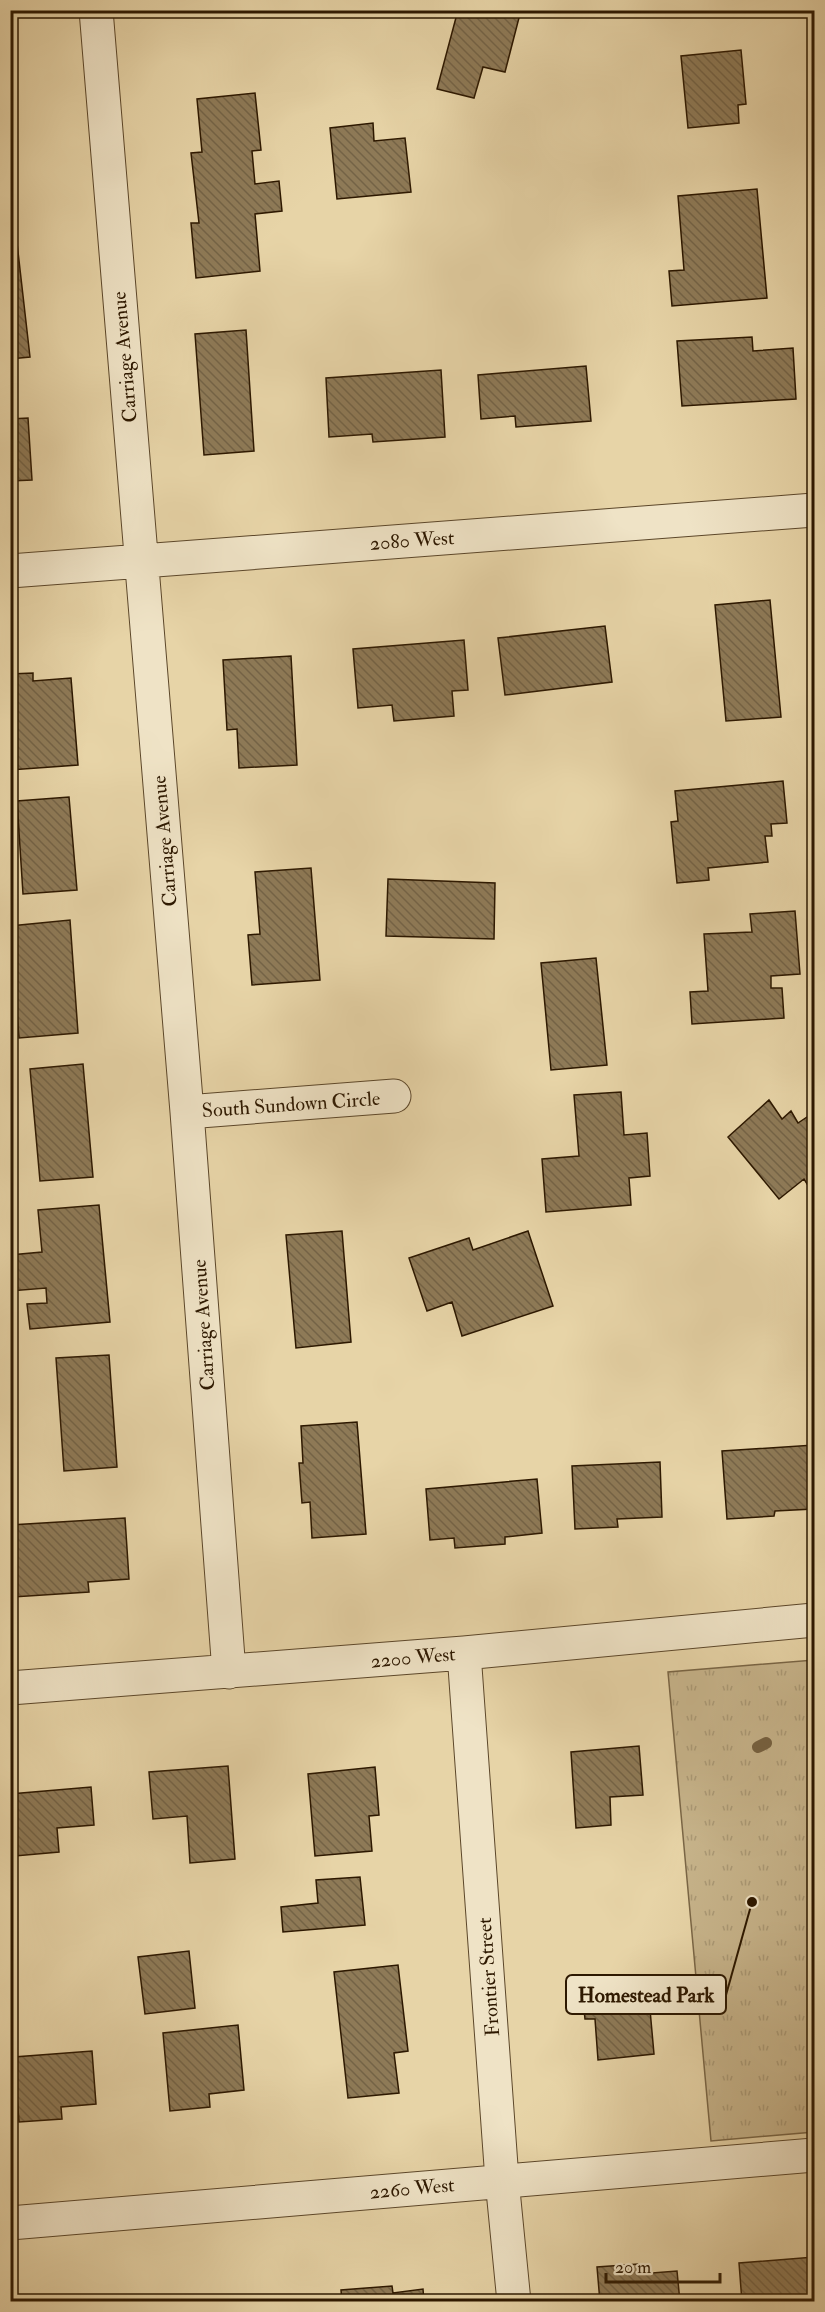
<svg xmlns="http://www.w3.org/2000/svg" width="825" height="2312" font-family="'IM FELL Double Pica',serif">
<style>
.park{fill:url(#park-tufts);stroke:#7a6646;stroke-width:1.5}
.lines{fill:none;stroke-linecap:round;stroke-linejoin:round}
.stream{stroke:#776242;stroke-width:12}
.building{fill:url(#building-back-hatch);stroke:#2d1800;stroke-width:1.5}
.minor-casing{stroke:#5c472a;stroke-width:35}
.minor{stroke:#efe3c6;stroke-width:33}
.labels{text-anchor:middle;stroke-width:5;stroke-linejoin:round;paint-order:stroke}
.street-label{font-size:20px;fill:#2d1800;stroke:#efe3c6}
.leader{fill:none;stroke:#2d1800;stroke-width:2}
.callout-dot{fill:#2d1800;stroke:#efe3c6;stroke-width:2}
.callout{fill:#efe3c6;stroke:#2d1800;stroke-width:2}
.callout-label{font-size:21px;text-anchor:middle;font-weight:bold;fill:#2d1800}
</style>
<defs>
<pattern id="park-tufts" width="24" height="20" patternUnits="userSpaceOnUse" patternTransform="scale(1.5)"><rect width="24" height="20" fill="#c7b48b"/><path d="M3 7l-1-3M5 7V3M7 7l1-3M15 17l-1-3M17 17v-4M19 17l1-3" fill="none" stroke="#ab9a76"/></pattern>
<pattern id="building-back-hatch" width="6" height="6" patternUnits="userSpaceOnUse" patternTransform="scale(1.5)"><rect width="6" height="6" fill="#8e7a57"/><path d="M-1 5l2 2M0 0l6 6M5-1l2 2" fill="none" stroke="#746346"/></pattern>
</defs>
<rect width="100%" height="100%" fill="#e7d4a7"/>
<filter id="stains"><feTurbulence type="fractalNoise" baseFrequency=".00333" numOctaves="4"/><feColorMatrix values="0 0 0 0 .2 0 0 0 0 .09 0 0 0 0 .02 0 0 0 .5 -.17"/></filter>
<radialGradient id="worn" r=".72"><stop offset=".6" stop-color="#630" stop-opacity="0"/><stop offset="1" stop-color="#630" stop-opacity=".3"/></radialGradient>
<path class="park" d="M 814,1660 L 814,2132 L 711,2141 L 668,1672 Z"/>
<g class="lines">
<path class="stream" d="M 758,1747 L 766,1743"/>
</g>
<path class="building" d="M 458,10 L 521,10 L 505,72 L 483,67 L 474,98 L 437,89 Z
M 665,10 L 740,10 L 740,11 L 666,17 Z
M 741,50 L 746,104 L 738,105 L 739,123 L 688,128 L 681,56 Z
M 255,93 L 261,150 L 252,151 L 255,184 L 279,181 L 282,211 L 255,214 L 260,271 L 196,278 L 191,223 L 199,223 L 191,153 L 202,152 L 197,99 Z
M 373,123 L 374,141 L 405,138 L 411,192 L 337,199 L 330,128 Z
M 757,189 L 767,298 L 672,306 L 669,271 L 684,270 L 678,196 Z
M 17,243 L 30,357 L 10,359 L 10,244 Z
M 246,330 L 254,451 L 204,455 L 195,334 Z
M 752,337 L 753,351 L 793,348 L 796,399 L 682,406 L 677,341 Z
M 586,366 L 591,421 L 516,427 L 515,416 L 481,419 L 478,375 Z
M 441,370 L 445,437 L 373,442 L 372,434 L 329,437 L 326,378 Z
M 28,418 L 32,480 L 10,481 L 10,419 Z
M 770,600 L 781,717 L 726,721 L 715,605 Z
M 605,626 L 612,682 L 505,695 L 498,638 Z
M 464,640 L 468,690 L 452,691 L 454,716 L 394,721 L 392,705 L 358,708 L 353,649 Z
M 291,656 L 297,765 L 239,768 L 237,729 L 227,730 L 223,660 Z
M 33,673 L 33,681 L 71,678 L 78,765 L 10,770 L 10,674 Z
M 783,781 L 787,823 L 771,824 L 772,836 L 765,836 L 768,862 L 708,868 L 709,880 L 677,883 L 671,822 L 678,821 L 675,791 Z
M 69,797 L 77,890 L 23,894 L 17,801 Z
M 311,868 L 320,980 L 252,985 L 248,935 L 260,934 L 255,872 Z
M 388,879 L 495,883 L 494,939 L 386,936 Z
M 795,911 L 800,974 L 771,976 L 771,988 L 782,988 L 784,1018 L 692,1024 L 690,992 L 708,991 L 704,934 L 752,932 L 750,914 Z
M 70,920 L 78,1033 L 19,1038 L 10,926 Z
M 596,958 L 607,1065 L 551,1070 L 541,963 Z
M 83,1064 L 93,1177 L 40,1181 L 30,1069 Z
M 621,1092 L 624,1135 L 647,1133 L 650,1176 L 629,1178 L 631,1205 L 546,1212 L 542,1159 L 579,1156 L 574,1095 Z
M 769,1100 L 782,1119 L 791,1111 L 798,1123 L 813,1113 L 814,1115 L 814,1195 L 804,1179 L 779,1199 L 728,1137 Z
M 99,1205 L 110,1322 L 30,1329 L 27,1304 L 47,1303 L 46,1288 L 10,1291 L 10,1255 L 42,1252 L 38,1210 Z
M 342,1231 L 351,1342 L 296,1348 L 286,1235 Z
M 528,1231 L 553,1306 L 462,1336 L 452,1302 L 427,1311 L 409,1258 L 469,1238 L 473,1250 Z
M 109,1355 L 117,1467 L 64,1471 L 56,1358 Z
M 357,1422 L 366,1534 L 312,1538 L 310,1502 L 302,1503 L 299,1463 L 303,1463 L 301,1426 Z
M 814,1445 L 813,1509 L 775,1511 L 774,1516 L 727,1519 L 722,1451 Z
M 660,1462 L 662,1517 L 617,1519 L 618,1527 L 575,1529 L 572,1466 Z
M 537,1479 L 542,1533 L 505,1537 L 505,1544 L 455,1548 L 454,1538 L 430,1540 L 426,1489 Z
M 125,1518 L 129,1579 L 88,1582 L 89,1592 L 13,1597 L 10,1525 Z
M 639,1746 L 643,1795 L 610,1797 L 611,1825 L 576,1828 L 571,1752 Z
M 228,1766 L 235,1859 L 190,1863 L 187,1816 L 153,1819 L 149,1772 Z
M 375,1767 L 379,1815 L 369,1816 L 372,1851 L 315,1856 L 308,1774 Z
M 91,1787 L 94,1825 L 57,1828 L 59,1852 L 15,1856 L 10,1794 Z
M 360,1877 L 365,1925 L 283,1932 L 281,1907 L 318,1903 L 316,1880 Z
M 189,1951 L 195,2008 L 145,2014 L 138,1957 Z
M 398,1965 L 408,2051 L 394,2053 L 399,2093 L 348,2098 L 334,1972 Z
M 647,1976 L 654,2054 L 598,2060 L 595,2019 L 585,2019 L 581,1982 Z
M 238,2025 L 244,2090 L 209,2094 L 210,2107 L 170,2111 L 163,2033 Z
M 92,2051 L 96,2104 L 61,2107 L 62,2119 L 19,2122 L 14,2057 Z
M 814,2257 L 814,2302 L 742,2302 L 739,2263 Z
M 638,2264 L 639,2274 L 677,2271 L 680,2302 L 600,2302 L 597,2267 Z
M 392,2286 L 393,2293 L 423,2289 L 424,2302 L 342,2302 L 341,2290 Z"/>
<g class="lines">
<defs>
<path id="minor" d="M 96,10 L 187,1112 L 229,1672
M 10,571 L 814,510
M 187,1112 L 394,1096
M 464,1653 L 502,2180 L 514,2302
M 10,1688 L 464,1653 L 814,1620
M 10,2223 L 814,2155"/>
</defs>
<use href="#minor" class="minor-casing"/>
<use href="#minor" class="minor"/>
</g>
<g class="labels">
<g class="street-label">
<text transform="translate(124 357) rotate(-95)" y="7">Carriage Avenue</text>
<text transform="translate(412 540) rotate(-4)" y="7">2080 West</text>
<text transform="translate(164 841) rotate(-95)" y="7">Carriage Avenue</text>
<text transform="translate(291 1104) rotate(-4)" y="7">South Sundown Circle</text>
<text transform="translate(203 1325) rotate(-94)" y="7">Carriage Avenue</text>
<text transform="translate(413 1657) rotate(-5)" y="7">2200 West</text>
<text transform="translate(488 1977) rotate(-94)" y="7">Frontier Street</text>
<text transform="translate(412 2188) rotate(-5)" y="7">2260 West</text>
</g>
</g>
<path class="leader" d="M752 1902L726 1995"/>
<circle class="callout-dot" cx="752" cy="1902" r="6"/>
<rect class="callout" x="566" y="1975" width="160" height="39" rx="6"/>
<g class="callout-label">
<text x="646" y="2002">Homestead Park</text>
</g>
<rect width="825" height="2312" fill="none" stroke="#e7d4a7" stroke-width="36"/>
<rect x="12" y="12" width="801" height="2288" fill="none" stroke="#2d1800" stroke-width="3"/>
<rect x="18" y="18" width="789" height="2276" fill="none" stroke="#2d1800" stroke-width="1.5"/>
<path d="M606 2273v9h114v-9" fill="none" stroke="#2d1800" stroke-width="3"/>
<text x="615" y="2273" font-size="18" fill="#2d1800" stroke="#efe3c6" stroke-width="4.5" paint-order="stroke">20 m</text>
<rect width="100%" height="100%" filter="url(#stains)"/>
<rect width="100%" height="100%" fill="url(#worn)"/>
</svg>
